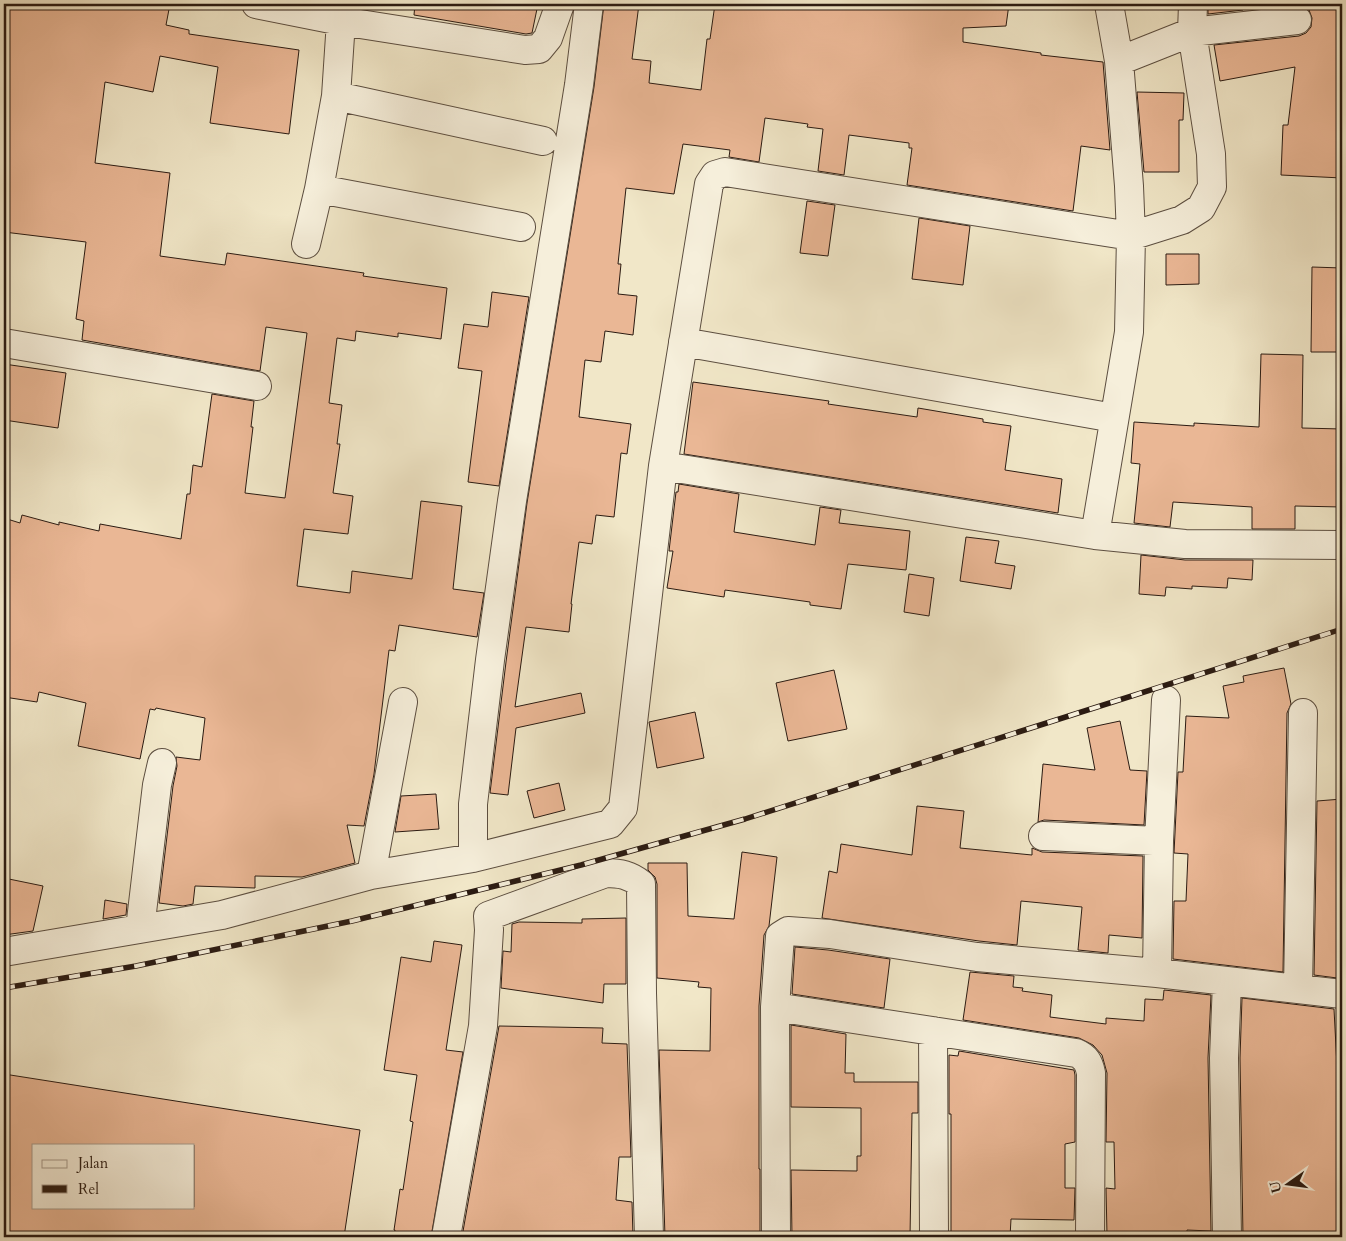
<svg xmlns="http://www.w3.org/2000/svg" width="1346" height="1241" font-family="Cardo,serif">
<style>
.building{fill:#eab795;stroke:#2b1b12;fill-rule:evenodd}
.lines{fill:none;stroke-linecap:round;stroke-linejoin:round}
.minor-casing{stroke:#5c4e40;stroke-width:30}
.minor{stroke:#f6efdb;stroke-width:28}
.rail-casing{stroke:#2b1b12;stroke-width:5.5}
.rail{stroke:#f6efdb;stroke-width:4;stroke-dasharray:11;stroke-linecap:butt}
</style>
<rect width="100%" height="100%" fill="#f1e7c8"/>
<filter id="stains"><feTurbulence type="fractalNoise" baseFrequency=".004" numOctaves="4"/><feColorMatrix values="0 0 0 0 .2 0 0 0 0 .09 0 0 0 0 .02 0 0 0 .5 -.17"/></filter>
<radialGradient id="worn" r=".72"><stop offset=".6" stop-color="#630" stop-opacity="0"/><stop offset="1" stop-color="#630" stop-opacity=".3"/></radialGradient>
<path class="building" d="M 4,4 L 170,4 L 166,25 L 189,30 L 189,34 L 299,50 L 289,134 L 210,123 L 218,67 L 160,56 L 153,92 L 105,82 L 95,163 L 170,173 L 160,256 L 225,265 L 227,253 L 364,273 L 363,276 L 447,288 L 441,339 L 398,333 L 398,337 L 356,331 L 355,341 L 337,338 L 329,403 L 342,405 L 337,444 L 340,444 L 333,493 L 353,496 L 348,534 L 304,529 L 297,586 L 350,593 L 352,571 L 412,579 L 421,501 L 462,506 L 453,589 L 484,593 L 477,637 L 399,625 L 395,651 L 389,650 L 374,774 L 364,826 L 347,825 L 355,863 L 302,877 L 255,876 L 255,888 L 195,886 L 193,904 L 183,906 L 159,903 L 173,786 L 177,766 L 176,757 L 200,760 L 205,718 L 156,708 L 155,710 L 150,709 L 140,759 L 78,746 L 86,703 L 39,692 L 37,702 L 4,697 L 4,518 L 20,523 L 22,515 L 59,525 L 59,522 L 99,531 L 100,524 L 181,539 L 187,494 L 190,494 L 193,465 L 202,467 L 212,394 L 254,401 L 251,427 L 253,427 L 245,493 L 285,498 L 307,333 L 266,327 L 260,371 L 82,340 L 84,321 L 76,319 L 86,242 L 4,232 Z
M 415,4 L 538,4 L 532,33 L 526,34 L 414,15 Z
M 604,4 L 639,4 L 632,59 L 651,61 L 649,83 L 701,90 L 707,39 L 710,39 L 715,4 L 1009,4 L 1006,26 L 963,28 L 963,42 L 1041,53 L 1041,55 L 1103,62 L 1110,150 L 1081,146 L 1073,211 L 907,185 L 912,148 L 909,148 L 909,143 L 849,135 L 844,175 L 818,171 L 823,129 L 807,127 L 808,124 L 765,118 L 759,162 L 729,157 L 730,150 L 683,144 L 674,194 L 626,188 L 618,264 L 621,264 L 618,294 L 637,296 L 633,335 L 605,331 L 601,362 L 585,360 L 579,417 L 631,424 L 627,454 L 621,453 L 614,517 L 596,515 L 592,544 L 579,542 L 571,604 L 572,604 L 569,632 L 526,627 L 515,707 L 581,693 L 585,713 L 516,728 L 508,795 L 490,793 L 506,662 L 527,503 L 594,87 Z
M 1208,4 L 1244,4 L 1243,10 L 1208,14 Z
M 1298,4 L 1342,4 L 1342,178 L 1281,175 L 1283,125 L 1288,125 L 1295,67 L 1220,81 L 1214,45 L 1299,36 L 1306,33 L 1311,27 L 1312,18 L 1309,10 Z
M 1137,92 L 1184,93 L 1183,120 L 1179,120 L 1179,172 L 1144,172 Z
M 807,201 L 835,205 L 828,256 L 800,253 Z
M 919,218 L 970,226 L 963,285 L 912,279 Z
M 1166,254 L 1199,254 L 1199,284 L 1166,285 Z
M 1312,267 L 1342,268 L 1342,352 L 1311,352 Z
M 492,292 L 529,297 L 499,486 L 468,482 L 482,371 L 458,368 L 464,324 L 488,327 Z
M 1261,354 L 1303,355 L 1302,428 L 1342,429 L 1342,507 L 1295,506 L 1295,529 L 1252,529 L 1252,507 L 1173,502 L 1170,527 L 1134,523 L 1140,464 L 1131,463 L 1134,422 L 1194,426 L 1194,423 L 1259,427 Z
M 4,364 L 66,373 L 58,428 L 4,420 Z
M 693,382 L 829,401 L 828,404 L 917,417 L 918,408 L 983,419 L 983,422 L 1011,426 L 1005,470 L 1062,479 L 1058,513 L 684,454 Z
M 679,484 L 739,494 L 734,532 L 815,545 L 820,507 L 841,510 L 839,523 L 910,531 L 906,570 L 848,564 L 841,609 L 810,605 L 810,602 L 725,590 L 724,597 L 667,588 L 673,551 L 669,551 L 676,492 L 678,492 Z
M 966,537 L 999,541 L 995,563 L 1015,566 L 1011,589 L 960,581 Z
M 1141,555 L 1185,560 L 1253,560 L 1252,580 L 1228,578 L 1227,588 L 1192,586 L 1192,589 L 1166,587 L 1165,596 L 1139,594 Z
M 909,574 L 934,578 L 929,616 L 904,612 Z
M 1284,668 L 1291,704 L 1287,713 L 1283,972 L 1173,959 L 1174,901 L 1186,901 L 1188,854 L 1174,853 L 1178,772 L 1183,772 L 1186,716 L 1229,718 L 1223,686 L 1244,682 L 1243,676 Z
M 834,670 L 847,729 L 788,741 L 776,683 Z
M 695,712 L 704,758 L 657,768 L 649,722 Z
M 1120,721 L 1130,770 L 1147,771 L 1144,825 L 1044,820 L 1038,822 L 1043,764 L 1095,770 L 1087,728 Z
M 559,783 L 565,810 L 534,818 L 527,791 Z
M 436,794 L 439,829 L 395,832 L 401,796 Z
M 1342,799 L 1342,948 L 1338,948 L 1337,978 L 1314,975 L 1317,801 Z
M 917,806 L 964,811 L 960,848 L 1032,855 L 1032,848 L 1042,852 L 1143,856 L 1142,938 L 1109,935 L 1108,953 L 1078,950 L 1082,907 L 1021,901 L 1017,945 L 979,941 L 822,918 L 829,871 L 837,873 L 841,844 L 912,855 Z
M 742,852 L 777,857 L 769,926 L 764,935 L 759,1006 L 759,1169 L 760,1169 L 760,1237 L 665,1237 L 659,1050 L 710,1051 L 711,988 L 698,987 L 699,982 L 657,978 L 657,884 L 655,877 L 648,870 L 648,863 L 687,863 L 688,916 L 734,919 Z
M 4,878 L 43,886 L 33,931 L 4,935 Z
M 105,900 L 127,904 L 126,915 L 103,919 Z
M 626,918 L 626,984 L 604,984 L 603,1003 L 501,988 L 503,951 L 511,952 L 512,924 L 519,922 L 582,923 L 582,919 Z
M 434,941 L 462,945 L 446,1050 L 463,1052 L 431,1237 L 394,1237 L 395,1230 L 394,1230 L 400,1189 L 403,1190 L 413,1122 L 410,1121 L 417,1075 L 384,1070 L 401,957 L 431,962 Z
M 795,947 L 828,950 L 890,959 L 884,1008 L 792,994 Z
M 970,972 L 1014,976 L 1013,987 L 1023,988 L 1022,991 L 1052,995 L 1050,1017 L 1106,1024 L 1106,1018 L 1144,1021 L 1145,999 L 1163,1000 L 1164,990 L 1211,995 L 1208,1058 L 1211,1231 L 1187,1230 L 1187,1233 L 1107,1235 L 1106,1188 L 1115,1189 L 1114,1142 L 1106,1142 L 1107,1073 L 1102,1055 L 1093,1045 L 1079,1038 L 963,1020 Z
M 1242,998 L 1334,1009 L 1338,1085 L 1342,1085 L 1342,1237 L 1243,1237 L 1240,1058 Z
M 791,1025 L 846,1034 L 845,1073 L 854,1073 L 854,1082 L 918,1082 L 918,1113 L 912,1113 L 910,1237 L 792,1237 L 791,1170 L 857,1171 L 857,1156 L 861,1156 L 861,1108 L 791,1107 Z
M 499,1026 L 603,1028 L 602,1043 L 627,1044 L 631,1157 L 619,1157 L 616,1200 L 632,1202 L 633,1237 L 462,1237 Z
M 959,1051 L 1074,1070 L 1075,1075 L 1075,1142 L 1065,1144 L 1065,1188 L 1075,1188 L 1074,1220 L 1011,1219 L 1010,1237 L 951,1237 L 951,1114 L 949,1114 L 949,1055 L 958,1056 Z
M 4,1074 L 360,1130 L 344,1237 L 4,1237 ZM 34,1145 L 194,1145 L 194,1207 L 34,1207 Z"/>
<g class="lines">
<defs>
<path id="minor" d="M 256,4 L 341,21 L 525,50 L 539,49 L 548,38 L 560,4
M 1119,61 L 1192,32 L 1297,20
M 336,96 L 543,141
M 319,189 L 521,227
M 306,244 L 319,189 L 336,96 L 341,21
M 683,342 L 1114,418
M 4,343 L 257,386
M 663,466 L 1095,535 L 1129,332 L 1131,236 L 1129,186 L 1119,61 L 1109,4
M 1095,535 L 1185,544 L 1342,545
M 1043,836 L 1159,841
M 473,858 L 473,804 L 490,660 L 512,501 L 579,85 L 589,4
M 371,875 L 403,702
M 140,929 L 157,785 L 162,763
M 4,952 L 222,915 L 371,875 L 473,858 L 610,824 L 623,808 L 663,466 L 709,184 L 715,175 L 725,172 L 1131,236 L 1182,220 L 1201,208 L 1212,187 L 1211,154 L 1192,32 L 1193,4
M 1157,973 L 1159,841 L 1166,700
M 1227,982 L 1224,1058 L 1227,1237
M 1298,989 L 1303,713
M 775,1007 L 1076,1053 C 1086,1057 1089,1063 1091,1073 L 1090,1237
M 933,1031 L 934,1237
M 446,1237 L 483,1026 L 489,930 L 488,916 L 606,873 C 620,873 630,875 641,884 L 642,993 L 649,1237
M 776,1237 L 775,1007 L 780,936 L 788,931 L 830,934 L 977,957 L 1157,973 L 1342,994"/>
</defs>
<use href="#minor" class="minor-casing"/>
<use href="#minor" class="minor"/>
<defs>
<path id="rail" d="M 4,988 L 136,966 L 352,921 L 581,865 L 745,819 L 1342,629"/>
</defs>
<use href="#rail" class="rail-casing"/>
<use href="#rail" class="rail"/>
</g>
<rect width="1346" height="1241" fill="none" stroke="#f1e7c8" stroke-width="20"/>
<rect x="5" y="5" width="1336" height="1231" fill="none" stroke="#2b1b12" stroke-width="2.5"/>
<rect x="10" y="10" width="1326" height="1221" fill="none" stroke="#2b1b12"/>
<rect x="32" y="1144" width="162" height="65" fill="#f6efdb" stroke="#a59a8b"/>
<rect x="42" y="1160" width="25" height="8" fill="#f6efdb" stroke="#a59a8b"/>
<text x="78" y="1168" font-size="15" fill="#2b1b12">Jalan</text>
<rect x="42" y="1185" width="25" height="8" fill="#2b1b12" stroke="#a59a8b"/>
<text x="78" y="1194" font-size="15" fill="#2b1b12">Rel</text>
<g transform="translate(1288 1184) rotate(256)" stroke="#f6efdb" stroke-width="4" paint-order="stroke">
<path d="M0-4L9 19L0 12L-9 19Z" fill="#2b1b12"/>
<text y="-8" font-size="14" font-weight="bold" text-anchor="middle" fill="#2b1b12">U</text>
</g>
<rect width="100%" height="100%" filter="url(#stains)"/>
<rect width="100%" height="100%" fill="url(#worn)"/>
</svg>
